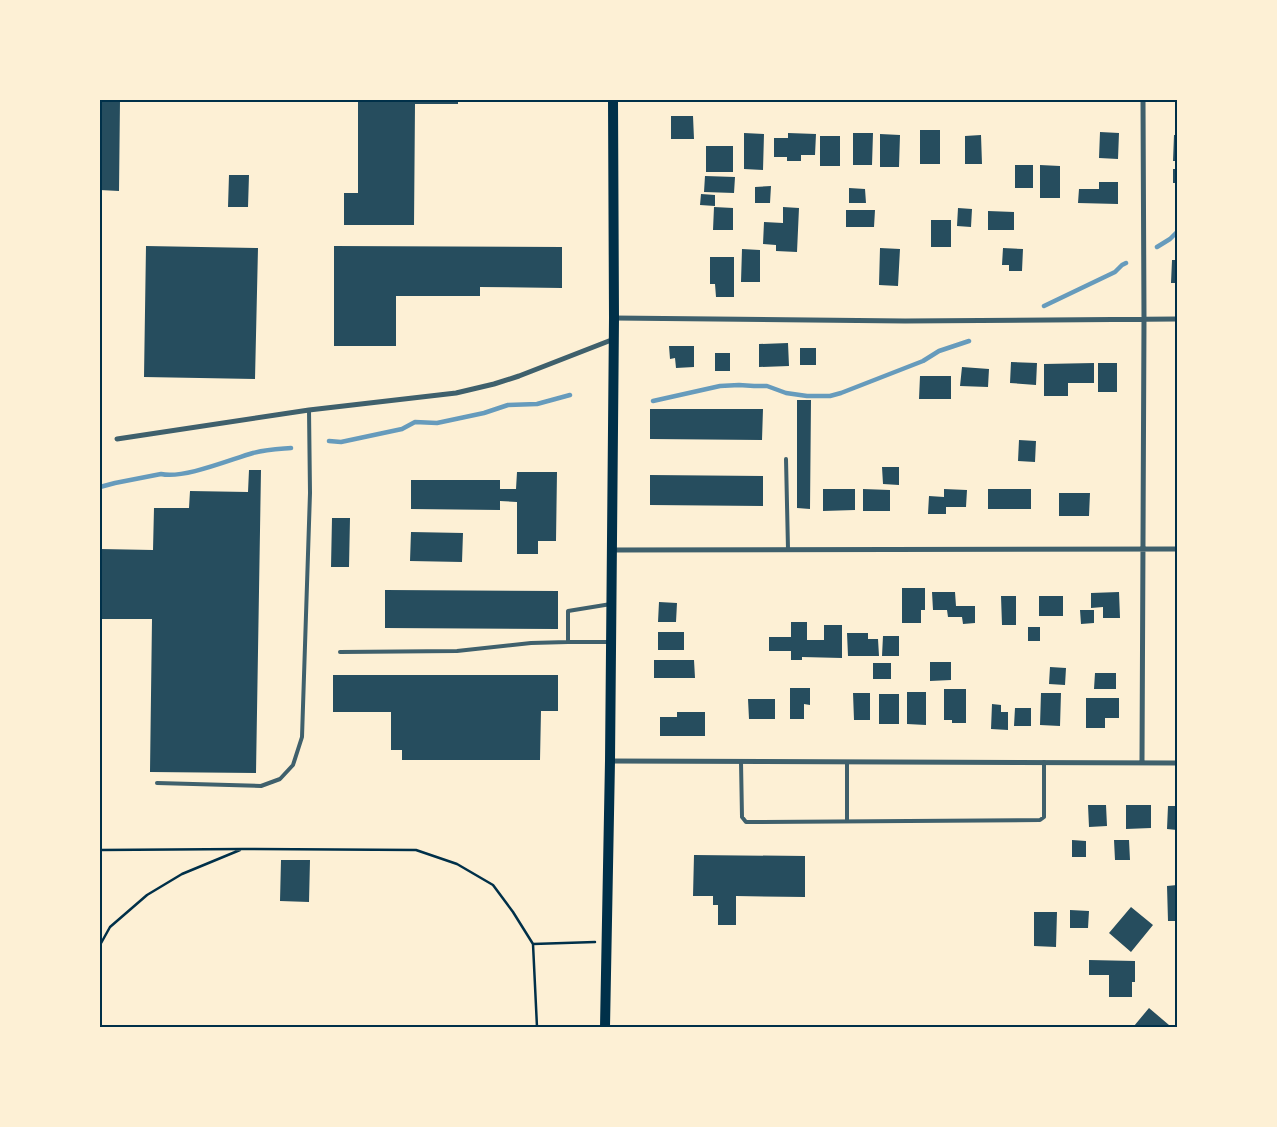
<svg xmlns="http://www.w3.org/2000/svg" width="1277" height="1127" font-family="'Archivo Narrow',sans-serif">
<style>
.lines{fill:none;stroke-linecap:round;stroke-linejoin:round}
.stream{stroke:#669bbc;stroke-width:4.5}
.building{fill:#264d5e}
.path{stroke:#003049;stroke-width:2.5}
.service{stroke:#3f606c;stroke-width:4}
.minor{stroke:#3f606c;stroke-width:5}
.secondary{stroke:#003049;stroke-width:10}
.neatline{fill:none;stroke:#003049;stroke-width:2}
</style>
<rect width="100%" height="100%" fill="#fdf0d5"/>
<g class="lines">
<path class="stream" d="M 1157,247 L 1170,239 L 1177,232
M 1044,306 L 1115,272 L 1122,265 L 1126,263
M 653,401 L 720,386 L 739,385 L 754,386 L 767,386 L 786,393 L 807,396 L 830,396 L 841,393 L 923,361 L 939,351 L 969,341
M 329,441 L 341,442 L 402,429 L 415,422 L 437,423 L 484,413 L 508,405 L 537,404 L 570,395
M 100,487 L 115,483 L 161,474 C 184,479 229,460 253,453 C 267,449 277,449 291,448"/>
</g>
<path class="building" d="M 100,100 L 120,100 L 119,191 L 100,190 Z
M 357,100 L 458,100 L 458,104 L 415,104 L 414,225 L 344,225 L 344,193 L 358,193 L 358,102 L 357,102 Z
M 671,116 L 693,116 L 694,139 L 671,139 Z
M 920,130 L 940,130 L 940,164 L 920,164 Z
M 1100,132 L 1119,133 L 1118,159 L 1099,158 Z
M 744,133 L 764,134 L 763,170 L 744,169 Z
M 788,133 L 816,134 L 815,155 L 801,155 L 801,161 L 787,161 L 787,157 L 774,157 L 774,138 L 788,138 Z
M 853,133 L 873,133 L 872,165 L 853,165 Z
M 880,134 L 900,135 L 899,167 L 880,167 Z
M 981,135 L 982,164 L 965,164 L 965,136 Z
M 1174,135 L 1177,135 L 1177,161 L 1173,161 Z
M 820,136 L 840,136 L 840,166 L 820,166 Z
M 706,146 L 733,146 L 733,172 L 706,172 Z
M 1015,165 L 1033,165 L 1033,188 L 1015,188 Z
M 1040,165 L 1060,166 L 1060,198 L 1040,198 Z
M 1173,169 L 1177,169 L 1177,183 L 1173,183 Z
M 229,175 L 249,175 L 248,207 L 228,207 Z
M 705,176 L 735,177 L 734,193 L 704,192 Z
M 1099,182 L 1118,182 L 1118,204 L 1078,203 L 1079,189 L 1099,189 Z
M 771,186 L 770,203 L 755,203 L 755,187 Z
M 849,188 L 865,189 L 866,203 L 849,203 Z
M 701,194 L 715,195 L 715,206 L 700,205 Z
M 714,207 L 733,208 L 733,230 L 713,230 Z
M 783,207 L 799,208 L 797,252 L 776,251 L 776,245 L 763,244 L 764,222 L 783,223 Z
M 958,208 L 972,209 L 971,227 L 957,226 Z
M 846,210 L 875,210 L 874,227 L 846,227 Z
M 988,211 L 1014,212 L 1014,230 L 988,230 Z
M 931,220 L 951,220 L 951,247 L 931,247 Z
M 146,246 L 258,248 L 255,379 L 144,377 Z
M 334,246 L 562,247 L 562,288 L 480,287 L 480,296 L 396,296 L 396,346 L 334,346 Z
M 880,248 L 900,249 L 898,286 L 879,285 Z
M 1003,248 L 1023,249 L 1022,271 L 1009,271 L 1009,265 L 1002,265 Z
M 742,249 L 760,250 L 760,282 L 741,282 Z
M 710,257 L 734,257 L 734,297 L 716,297 L 715,284 L 710,284 Z
M 1172,260 L 1177,260 L 1177,283 L 1171,283 Z
M 788,343 L 789,366 L 759,367 L 759,344 Z
M 669,346 L 694,346 L 694,367 L 676,368 L 675,358 L 670,359 Z
M 800,348 L 816,348 L 816,365 L 800,365 Z
M 715,353 L 730,353 L 730,371 L 715,371 Z
M 1011,362 L 1037,363 L 1036,385 L 1010,383 Z
M 1094,363 L 1094,383 L 1068,383 L 1068,396 L 1044,396 L 1044,364 Z
M 1098,363 L 1117,363 L 1117,392 L 1098,392 Z
M 962,367 L 989,369 L 988,387 L 960,386 Z
M 920,376 L 951,376 L 951,399 L 919,399 Z
M 797,400 L 811,400 L 810,509 L 797,508 Z
M 650,409 L 763,409 L 762,440 L 650,439 Z
M 1019,440 L 1036,441 L 1035,462 L 1018,461 Z
M 882,467 L 899,467 L 899,485 L 883,484 Z
M 249,470 L 261,470 L 256,773 L 150,772 L 152,619 L 100,619 L 100,549 L 153,550 L 154,508 L 189,508 L 190,491 L 248,492 Z
M 517,472 L 557,472 L 556,541 L 538,541 L 538,554 L 517,554 L 517,502 L 500,501 L 500,510 L 411,509 L 411,480 L 500,480 L 500,489 L 516,489 Z
M 650,475 L 763,476 L 763,506 L 650,505 Z
M 823,489 L 855,489 L 855,510 L 823,511 Z
M 863,489 L 890,490 L 890,511 L 863,511 Z
M 944,489 L 967,490 L 966,507 L 946,507 L 946,514 L 928,514 L 929,496 L 944,497 Z
M 988,489 L 1031,489 L 1031,509 L 988,509 Z
M 1059,493 L 1090,493 L 1089,516 L 1059,516 Z
M 332,518 L 350,518 L 349,567 L 331,567 Z
M 411,532 L 463,533 L 462,562 L 410,561 Z
M 902,588 L 925,588 L 925,610 L 921,610 L 921,623 L 902,623 Z
M 385,590 L 558,591 L 558,629 L 385,628 Z
M 932,592 L 955,592 L 956,606 L 975,606 L 975,623 L 963,624 L 962,617 L 948,617 L 947,610 L 933,610 Z
M 1119,592 L 1120,618 L 1103,618 L 1103,607 L 1091,608 L 1091,593 Z
M 1001,596 L 1016,596 L 1016,625 L 1002,625 Z
M 1039,596 L 1063,596 L 1063,616 L 1039,616 Z
M 659,602 L 677,603 L 676,622 L 658,622 Z
M 1080,610 L 1094,610 L 1094,623 L 1081,624 Z
M 791,622 L 807,622 L 807,640 L 824,640 L 824,625 L 842,625 L 842,658 L 802,657 L 802,660 L 791,660 L 791,651 L 769,651 L 769,637 L 791,637 Z
M 1028,627 L 1040,627 L 1040,641 L 1028,641 Z
M 658,632 L 684,632 L 684,650 L 658,650 Z
M 847,633 L 868,633 L 868,639 L 878,639 L 879,656 L 848,656 Z
M 883,636 L 899,636 L 899,656 L 882,656 Z
M 654,660 L 694,660 L 695,678 L 654,678 Z
M 930,662 L 951,662 L 951,680 L 930,681 Z
M 873,663 L 891,663 L 891,679 L 873,679 Z
M 1050,667 L 1066,668 L 1065,685 L 1049,684 Z
M 1095,673 L 1116,673 L 1116,689 L 1094,689 Z
M 333,675 L 558,675 L 558,711 L 541,711 L 540,760 L 402,760 L 402,750 L 391,750 L 391,712 L 333,712 Z
M 790,688 L 810,688 L 810,705 L 804,704 L 804,719 L 790,719 Z
M 944,689 L 966,689 L 966,723 L 952,723 L 952,720 L 944,720 Z
M 907,692 L 926,692 L 926,725 L 907,724 Z
M 853,693 L 870,693 L 870,720 L 854,720 Z
M 1041,693 L 1061,693 L 1060,726 L 1040,725 Z
M 879,694 L 899,694 L 899,724 L 879,724 Z
M 1086,698 L 1119,698 L 1119,718 L 1105,718 L 1105,728 L 1086,728 Z
M 748,699 L 775,699 L 775,719 L 749,719 Z
M 992,704 L 1001,705 L 1001,712 L 1008,712 L 1008,730 L 991,729 Z
M 1015,708 L 1031,708 L 1031,726 L 1014,726 Z
M 677,712 L 705,712 L 705,736 L 660,736 L 660,717 L 677,717 Z
M 1088,805 L 1106,805 L 1107,826 L 1089,827 Z
M 1126,805 L 1151,805 L 1151,828 L 1126,829 Z
M 1168,806 L 1177,806 L 1177,830 L 1167,829 Z
M 1072,840 L 1086,841 L 1086,857 L 1072,857 Z
M 1114,840 L 1129,840 L 1130,860 L 1115,860 Z
M 694,855 L 805,856 L 805,897 L 736,896 L 736,925 L 718,925 L 718,905 L 713,905 L 713,896 L 693,896 Z
M 281,860 L 310,860 L 309,902 L 280,901 Z
M 1177,885 L 1177,921 L 1168,921 L 1167,886 Z
M 1131,907 L 1153,925 L 1131,952 L 1109,933 Z
M 1070,910 L 1089,911 L 1088,928 L 1070,928 Z
M 1034,912 L 1057,912 L 1056,947 L 1034,946 Z
M 1089,960 L 1135,961 L 1135,982 L 1132,982 L 1132,997 L 1109,997 L 1109,975 L 1089,975 Z
M 1149,1008 L 1169,1025 L 1167,1027 L 1135,1027 L 1134,1026 Z"/>
<g class="lines">
<path class="path" d="M 100,850 L 243,849 L 416,850 L 457,864 L 493,885 L 513,912 L 533,944 L 537,1027
M 533,944 L 595,942
M 100,945 L 110,927 L 147,895 L 182,874 L 240,850"/>
<path class="service" d="M 786,459 L 788,549
M 611,642 L 568,642 L 568,611 L 611,604
M 340,652 L 457,651 L 531,643 L 568,642
M 741,762 L 742,817 L 746,822 L 1040,820 L 1044,817 L 1044,762
M 847,762 L 847,821
M 157,783 L 261,786 L 280,779 L 293,765 L 302,737 L 310,493 L 309,410"/>
<path class="minor" d="M 614,318 L 905,321 L 1177,319
M 117,439 L 309,410 L 456,393 L 494,384 L 519,376 L 614,339
M 612,550 L 1177,549
M 610,761 L 1177,763
M 1142,762 L 1144,319 L 1143,100"/>
<path class="secondary" d="M 605,1027 L 610,761 L 614,318 L 613,100"/>
</g>
<rect width="1277" height="1127" fill="none" stroke="#fdf0d5" stroke-width="202"/>
<rect x="101" y="101" width="1075" height="925" class="neatline"/>
</svg>
